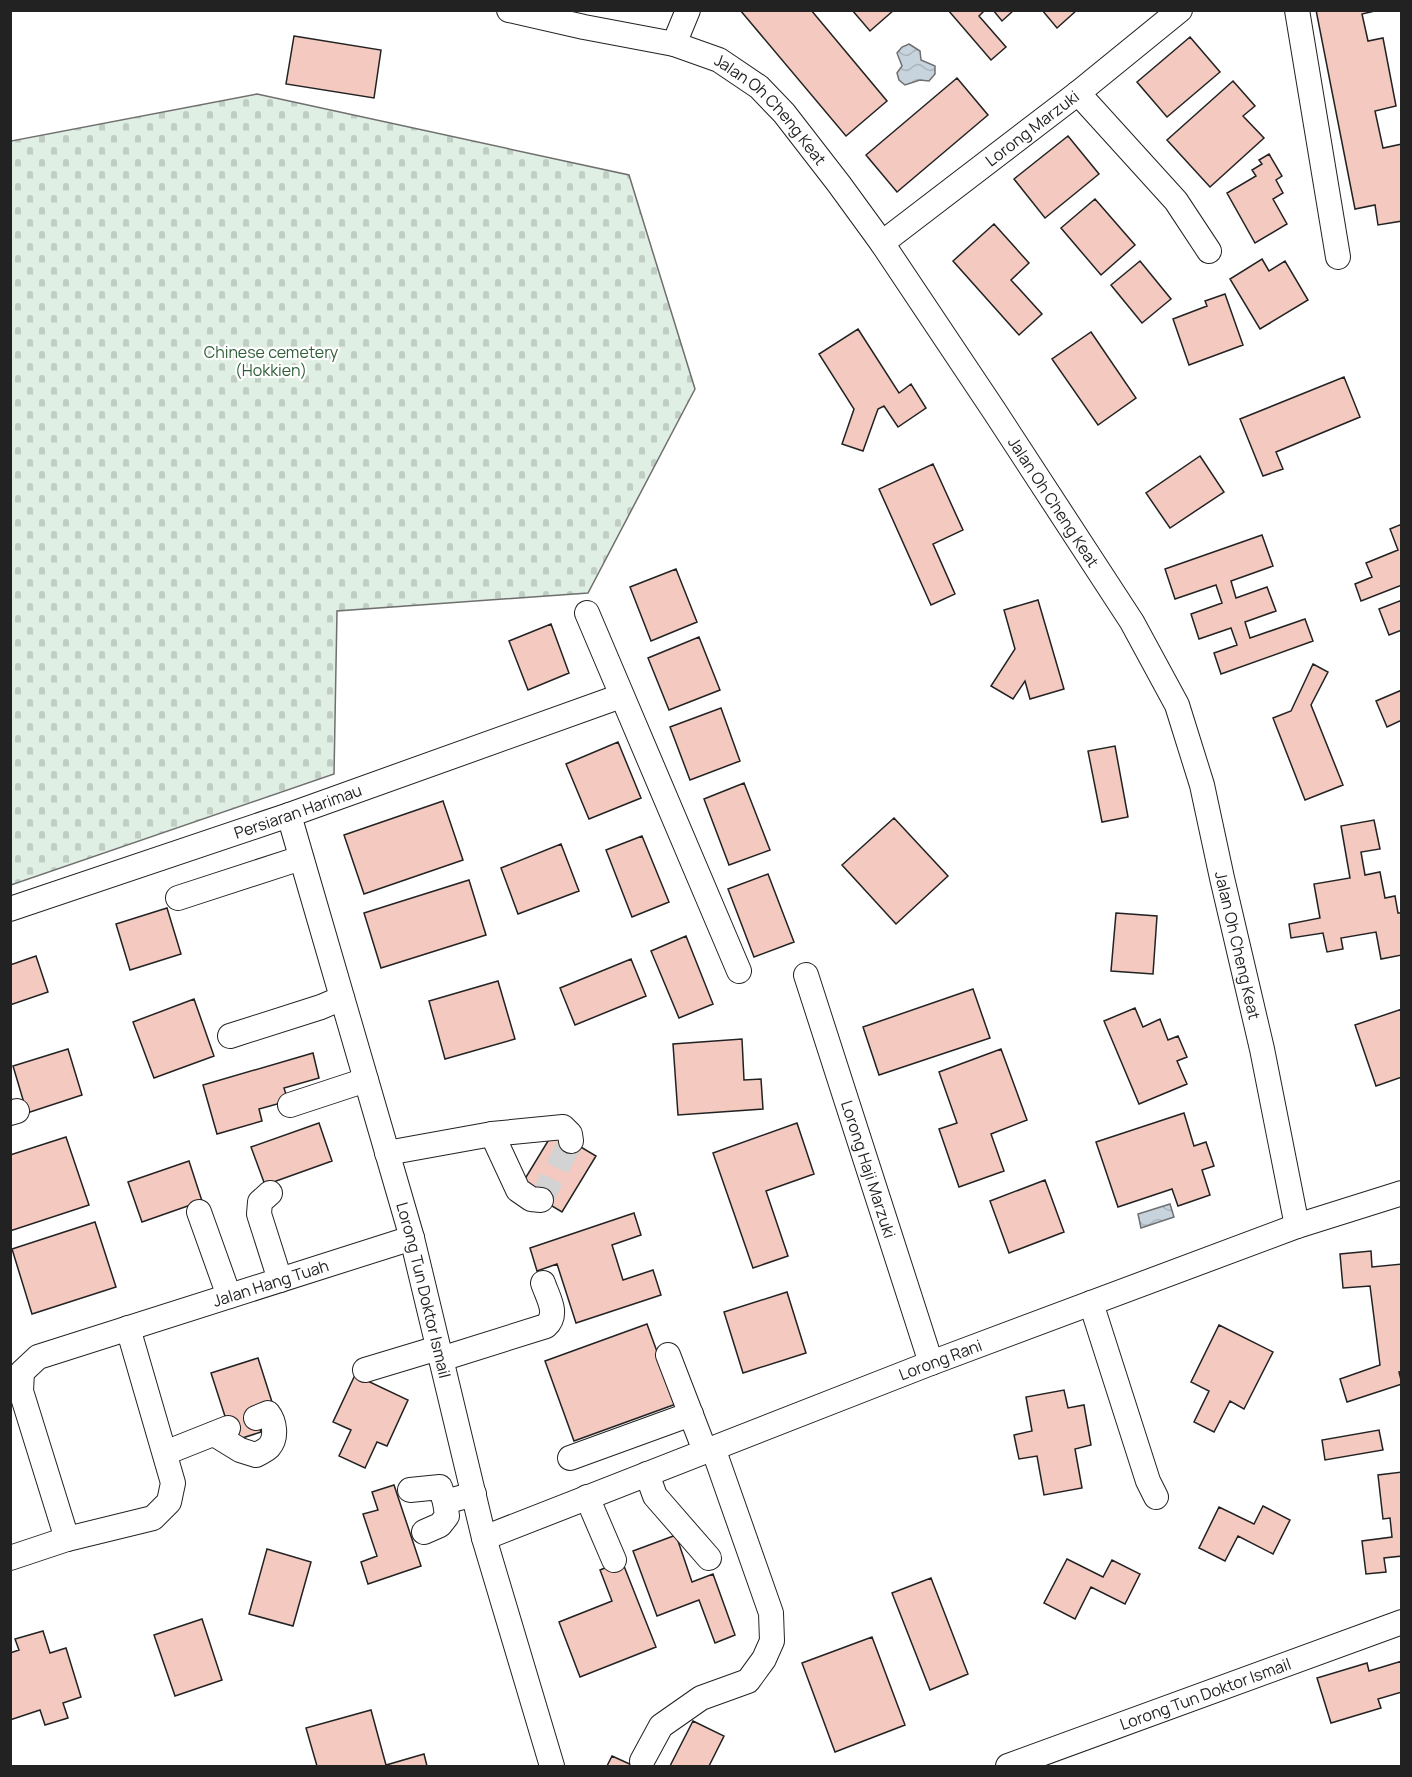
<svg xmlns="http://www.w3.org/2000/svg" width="1412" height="1777" font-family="Manrope,sans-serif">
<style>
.cemetery{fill:url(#cemetery-stones);stroke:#6f6f6f;stroke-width:1.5}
.water{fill:url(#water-waves);stroke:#6f6f6f;stroke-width:1.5}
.building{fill:#f3c9c0;stroke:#222;stroke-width:1.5}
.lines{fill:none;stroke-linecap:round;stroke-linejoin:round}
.minor-tunnel{stroke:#d3d3d3;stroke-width:24;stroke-dasharray:24 12;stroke-linecap:butt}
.minor-casing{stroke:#222;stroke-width:26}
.minor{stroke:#fff;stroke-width:24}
.labels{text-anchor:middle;stroke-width:4.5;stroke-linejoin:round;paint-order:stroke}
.street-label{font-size:16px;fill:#222;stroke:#fff}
.park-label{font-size:16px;fill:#2f5e38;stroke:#fff}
</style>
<defs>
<pattern id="cemetery-stones" width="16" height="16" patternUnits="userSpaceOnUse" patternTransform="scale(1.5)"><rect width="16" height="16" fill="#e0efe3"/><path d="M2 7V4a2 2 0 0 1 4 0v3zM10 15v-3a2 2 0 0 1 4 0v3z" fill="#c0cdc2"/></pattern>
<pattern id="water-waves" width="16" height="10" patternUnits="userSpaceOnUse" patternTransform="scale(1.5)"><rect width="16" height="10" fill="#c7d3dd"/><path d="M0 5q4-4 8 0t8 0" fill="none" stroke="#abb5bd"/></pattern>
</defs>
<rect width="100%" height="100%" fill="#fff"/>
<path class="cemetery" d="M 257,94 L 629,175 L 695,389 L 588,593 L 337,611 L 334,774 L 11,885 L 11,141 Z"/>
<path class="water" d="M 909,44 L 920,51 L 921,60 L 935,66 L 935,74 L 929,81 L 920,80 L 905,85 L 899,80 L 897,73 L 902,66 L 897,53 L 902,47 Z
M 1170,1204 L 1174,1217 L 1141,1228 L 1138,1214 Z"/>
<path class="building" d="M 740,10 L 811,10 L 887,101 L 846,136 Z
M 852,10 L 894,10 L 870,31 Z
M 948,10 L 985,10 L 979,16 L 1006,47 L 991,60 Z
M 993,10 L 1014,10 L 1002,21 Z
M 1042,10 L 1077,10 L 1057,28 Z
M 1316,10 L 1379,10 L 1362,14 L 1368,41 L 1383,38 L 1396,106 L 1375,111 L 1383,148 L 1402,144 L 1402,221 L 1378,225 L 1375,205 L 1355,209 Z
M 294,36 L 381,50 L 374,98 L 286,84 Z
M 1190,37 L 1220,72 L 1167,117 L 1137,82 Z
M 957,78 L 988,115 L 897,192 L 866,155 Z
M 1233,81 L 1255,106 L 1243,116 L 1264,138 L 1210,187 L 1167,140 Z
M 1068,136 L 1099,174 L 1045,218 L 1014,179 Z
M 1269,154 L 1282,176 L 1276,180 L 1283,193 L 1273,199 L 1287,224 L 1255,243 L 1227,193 L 1256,176 L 1252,170 L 1262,164 L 1259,160 Z
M 1095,199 L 1135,245 L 1101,275 L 1061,228 Z
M 994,224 L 1029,263 L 1011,280 L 1042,314 L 1019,335 L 953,261 Z
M 1262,259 L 1269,271 L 1285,261 L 1308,300 L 1260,329 L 1230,279 Z
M 1140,261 L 1171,299 L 1142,323 L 1111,285 Z
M 1225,294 L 1243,345 L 1189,365 L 1173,319 L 1207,306 L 1205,301 Z
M 858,329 L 899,393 L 911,384 L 926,408 L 898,427 L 884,406 L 878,409 L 863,451 L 842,444 L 854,409 L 819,354 Z
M 1091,332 L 1136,398 L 1098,425 L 1052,359 Z
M 1344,377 L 1360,417 L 1276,452 L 1283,469 L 1263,476 L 1240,419 Z
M 1200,456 L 1224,492 L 1170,528 L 1146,493 Z
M 933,464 L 963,530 L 933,544 L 955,594 L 931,605 L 879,489 Z
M 1402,524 L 1402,585 L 1361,601 L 1355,584 L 1372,577 L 1366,563 L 1398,550 L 1390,529 Z
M 1262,535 L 1273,566 L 1231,581 L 1236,598 L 1267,587 L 1276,611 L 1245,622 L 1250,638 L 1305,619 L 1313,641 L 1221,674 L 1214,653 L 1237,645 L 1231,628 L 1199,639 L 1191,614 L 1222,603 L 1216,585 L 1175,599 L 1165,569 Z
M 676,569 L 697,622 L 651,641 L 630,587 Z
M 1038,600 L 1064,689 L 1030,699 L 1025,681 L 1013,699 L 991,686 L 1015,649 L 1004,610 Z
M 1402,600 L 1402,630 L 1389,635 L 1379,609 Z
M 551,624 L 569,673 L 528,690 L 509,641 Z
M 699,637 L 720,690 L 669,710 L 648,658 Z
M 1313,664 L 1328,672 L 1311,705 L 1343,785 L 1305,800 L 1273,718 L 1291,711 Z
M 1402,690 L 1402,720 L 1387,727 L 1376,701 Z
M 721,708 L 740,761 L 690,780 L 670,727 Z
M 618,742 L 641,798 L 589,819 L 566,764 Z
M 1115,746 L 1128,817 L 1102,822 L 1088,751 Z
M 744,783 L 770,850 L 729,865 L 704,799 Z
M 443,801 L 463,860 L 364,894 L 344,835 Z
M 894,818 L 948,876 L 896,924 L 842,865 Z
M 1374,820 L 1380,849 L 1361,852 L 1365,875 L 1380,872 L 1385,898 L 1395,896 L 1398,913 L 1402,913 L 1402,955 L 1381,959 L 1376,932 L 1341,938 L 1343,949 L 1327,952 L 1323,933 L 1291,938 L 1289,924 L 1320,918 L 1314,884 L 1350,878 L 1341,826 Z
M 642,836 L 669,902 L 632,917 L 606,850 Z
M 561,844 L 579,891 L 518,914 L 501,868 Z
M 768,874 L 794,942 L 754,957 L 728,889 Z
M 469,880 L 486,935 L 381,968 L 364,913 Z
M 167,908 L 181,954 L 130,970 L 116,924 Z
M 1116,913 L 1157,916 L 1153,974 L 1111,971 Z
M 686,936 L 713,1004 L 679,1018 L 651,951 Z
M 36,956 L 48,992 L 10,1005 L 10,965 Z
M 631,959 L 646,996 L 575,1025 L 560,988 Z
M 498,981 L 515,1039 L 445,1059 L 429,1001 Z
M 973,989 L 990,1038 L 879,1075 L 863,1027 Z
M 194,999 L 214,1056 L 154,1078 L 133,1022 Z
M 1135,1008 L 1143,1027 L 1160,1019 L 1168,1040 L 1178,1036 L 1187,1057 L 1177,1061 L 1187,1084 L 1139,1104 L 1104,1021 Z
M 1402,1009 L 1402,1077 L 1376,1086 L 1355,1025 Z
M 742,1039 L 744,1080 L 761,1079 L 763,1109 L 678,1115 L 673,1044 Z
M 68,1049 L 82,1095 L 27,1113 L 13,1066 Z
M 1001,1049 L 1027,1120 L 991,1134 L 1004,1171 L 959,1187 L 939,1129 L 957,1123 L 939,1072 Z
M 313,1053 L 319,1078 L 284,1088 L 288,1101 L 259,1109 L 262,1121 L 217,1134 L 203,1085 Z
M 1184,1113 L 1194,1146 L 1206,1142 L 1214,1166 L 1202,1170 L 1210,1195 L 1178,1206 L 1172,1189 L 1118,1207 L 1096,1142 Z
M 319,1123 L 332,1161 L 265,1185 L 251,1147 Z
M 797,1123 L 814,1174 L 766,1191 L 788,1256 L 753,1268 L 713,1153 Z
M 554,1131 L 596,1156 L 562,1212 L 520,1187 Z
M 66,1137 L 89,1205 L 10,1231 L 10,1155 Z
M 189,1161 L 202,1201 L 142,1222 L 128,1182 Z
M 1045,1180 L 1064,1232 L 1009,1253 L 990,1201 Z
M 634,1213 L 641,1235 L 612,1245 L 623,1280 L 653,1270 L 661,1295 L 576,1323 L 557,1264 L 537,1271 L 530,1248 Z
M 95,1222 L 116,1287 L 32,1314 L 12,1249 Z
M 1371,1251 L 1372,1267 L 1402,1264 L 1402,1371 L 1399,1372 L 1402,1384 L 1347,1402 L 1340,1379 L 1380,1365 L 1370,1286 L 1343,1288 L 1340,1254 Z
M 787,1292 L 806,1353 L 743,1373 L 724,1312 Z
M 647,1324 L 676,1404 L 574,1441 L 545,1361 Z
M 1219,1325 L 1273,1352 L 1244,1409 L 1230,1401 L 1214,1432 L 1194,1422 L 1209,1391 L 1191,1382 Z
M 258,1358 L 273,1405 L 254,1411 L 261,1432 L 233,1441 L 211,1373 Z
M 355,1375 L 408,1400 L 387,1446 L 377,1442 L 365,1468 L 339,1456 L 351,1430 L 333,1422 Z
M 1064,1390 L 1068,1408 L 1084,1405 L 1091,1445 L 1075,1449 L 1082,1488 L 1044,1495 L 1037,1456 L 1019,1459 L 1014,1435 L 1032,1431 L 1026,1397 Z
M 1379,1430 L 1383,1450 L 1325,1460 L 1322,1440 Z
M 1402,1472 L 1402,1556 L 1384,1558 L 1386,1572 L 1366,1574 L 1362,1541 L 1392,1537 L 1390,1518 L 1383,1519 L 1378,1475 Z
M 394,1485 L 421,1566 L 368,1584 L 361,1562 L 377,1556 L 363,1514 L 378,1510 L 372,1492 Z
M 1263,1506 L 1290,1520 L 1273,1554 L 1238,1536 L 1225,1561 L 1199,1548 L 1219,1507 L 1254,1524 Z
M 676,1535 L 692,1582 L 713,1574 L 735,1635 L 715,1643 L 699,1600 L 657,1616 L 633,1551 Z
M 267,1549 L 311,1562 L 293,1626 L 249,1614 Z
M 1067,1559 L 1103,1577 L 1112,1560 L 1140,1574 L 1125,1604 L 1091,1587 L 1075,1619 L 1044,1603 Z
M 622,1561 L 656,1647 L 580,1677 L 559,1622 L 612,1601 L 600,1570 Z
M 931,1578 L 968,1674 L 930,1690 L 892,1593 Z
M 202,1619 L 222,1680 L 175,1696 L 154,1635 Z
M 43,1631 L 50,1653 L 66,1648 L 81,1697 L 63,1703 L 68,1718 L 45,1725 L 40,1710 L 10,1720 L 10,1653 L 19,1650 L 15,1639 Z
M 872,1637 L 905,1725 L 835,1752 L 802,1663 Z
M 1402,1661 L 1402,1692 L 1378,1699 L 1381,1708 L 1331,1723 L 1317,1678 L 1367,1663 L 1369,1671 Z
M 371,1710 L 386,1765 L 424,1754 L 427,1766 L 317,1766 L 306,1728 Z
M 693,1721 L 724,1736 L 709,1766 L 670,1766 Z
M 612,1756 L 634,1766 L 607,1766 Z"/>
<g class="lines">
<path class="minor-tunnel" d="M 541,1200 L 571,1141"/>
<defs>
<g id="minor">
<path id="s1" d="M 509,10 L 584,27 L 674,44 L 719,60 L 759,87 L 784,113 L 839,184 L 882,243 L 995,412 L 1132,622 L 1177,705 L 1202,785 L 1222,878 L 1262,1049 L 1297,1226"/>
<path d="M 1297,10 L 1338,257"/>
<path d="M 674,44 L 688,10"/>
<path d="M 1078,93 L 1176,201 L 1209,251"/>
<path id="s2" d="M 882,243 L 1078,93 L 1180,10"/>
<path d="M 587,613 L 739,971"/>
<path id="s3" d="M 289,815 L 412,1238 L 484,1538 L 552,1766"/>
<path d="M 178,898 L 301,858"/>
<path id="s4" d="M 10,909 L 289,815 L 621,696"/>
<path id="s5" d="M 806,975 L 931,1363"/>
<path d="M 230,1036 L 321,1007 L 342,998"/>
<path d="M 290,1105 L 366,1080"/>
<path d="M 10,1113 L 17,1111"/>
<path d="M 492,1134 L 518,1190 L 531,1199 L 541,1200"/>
<path d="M 387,1153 L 492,1134 L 563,1127 L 570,1134 L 571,1141"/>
<path d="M 270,1193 L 260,1202 L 259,1214 L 280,1280"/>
<path d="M 199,1212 L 229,1296"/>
<path d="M 1091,1303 L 1148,1481 L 1156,1497"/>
<path d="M 668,1355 L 705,1451"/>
<path d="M 441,1359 L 546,1326 C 559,1314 548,1298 543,1283"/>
<path d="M 365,1370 L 438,1348"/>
<path d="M 214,1434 L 240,1450 L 256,1455 C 260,1453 266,1450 269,1447 C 277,1438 275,1422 268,1413 L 256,1418"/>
<path d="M 165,1453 L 228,1428"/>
<path d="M 570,1458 L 691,1414"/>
<path d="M 647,1474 L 655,1496 L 709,1558"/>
<path d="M 410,1490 L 440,1487 L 445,1502"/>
<path d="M 587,1497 L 614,1560"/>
<path d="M 424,1532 L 440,1525 L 447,1516 L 445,1502 L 474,1494"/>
<path id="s6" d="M 484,1538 L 931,1363 L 1297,1226 L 1402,1193"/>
<path id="s7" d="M 67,1539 L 21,1391 L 22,1372 L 38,1357 L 412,1238"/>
<path d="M 10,1558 L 67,1539 L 153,1518 L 169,1502 L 173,1483 L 128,1328"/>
<path d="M 642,1761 L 661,1726 L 701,1698 L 748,1681 L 764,1659 L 772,1641 L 771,1613 L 713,1448"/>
<path id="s8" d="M 1008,1766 L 1402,1622"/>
</g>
</defs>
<use href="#minor" class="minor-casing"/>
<use href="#minor" class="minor"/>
</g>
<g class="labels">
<g class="street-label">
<text dy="6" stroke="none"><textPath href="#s1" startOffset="288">Jalan Oh Cheng Keat</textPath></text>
<text dy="6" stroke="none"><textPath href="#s2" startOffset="189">Lorong Marzuki</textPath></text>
<text dy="6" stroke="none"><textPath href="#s1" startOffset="774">Jalan Oh Cheng Keat</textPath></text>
<text dy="6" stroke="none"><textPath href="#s4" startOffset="304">Persiaran Harimau</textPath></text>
<text dy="6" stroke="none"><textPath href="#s1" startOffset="1260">Jalan Oh Cheng Keat</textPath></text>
<text dy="6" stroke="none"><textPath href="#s5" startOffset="204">Lorong Haji Marzuki</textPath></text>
<text dy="6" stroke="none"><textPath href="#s7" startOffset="440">Jalan Hang Tuah</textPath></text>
<text dy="6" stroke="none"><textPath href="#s3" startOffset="494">Lorong Tun Doktor Ismail</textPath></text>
<text dy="6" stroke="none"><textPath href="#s6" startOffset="490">Lorong Rani</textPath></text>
<text dy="6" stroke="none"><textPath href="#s8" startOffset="210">Lorong Tun Doktor Ismail</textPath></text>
</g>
<g class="park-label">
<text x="271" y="358">Chinese cemetery<tspan x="271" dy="18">(Hokkien)</tspan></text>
</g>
</g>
<rect width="1412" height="1777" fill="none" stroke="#222222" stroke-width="24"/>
</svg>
